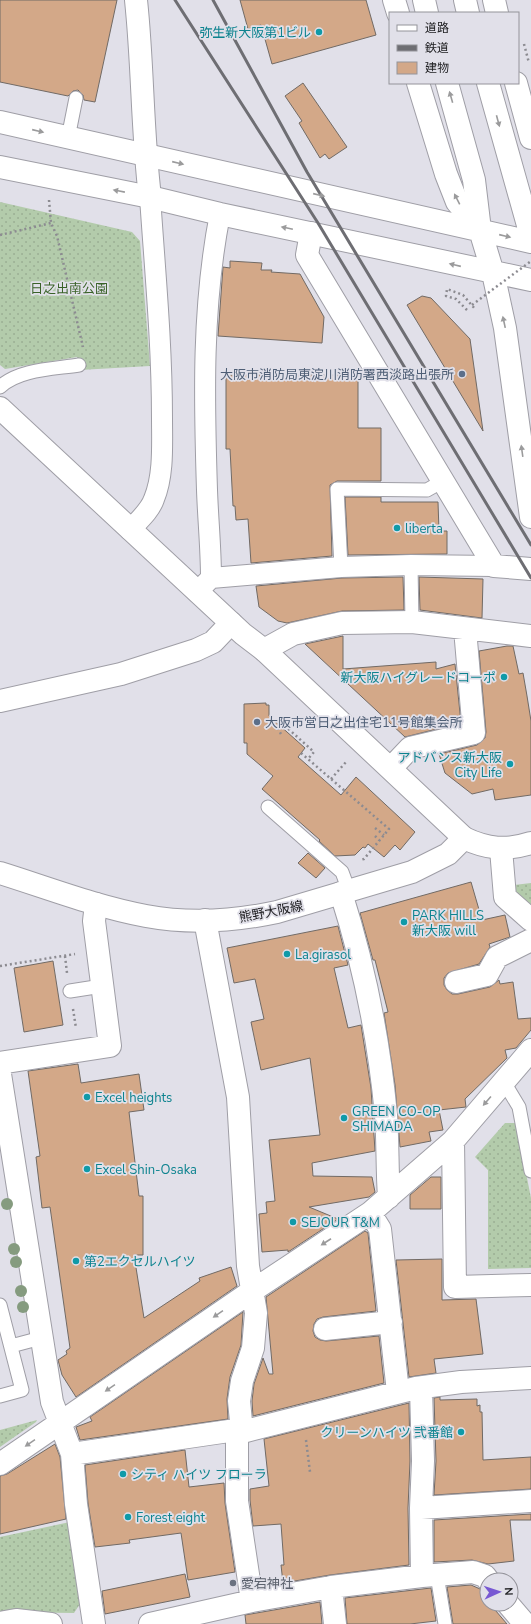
<svg xmlns="http://www.w3.org/2000/svg" width="531" height="1624" font-family="'Nunito Sans','Noto Sans JP',sans-serif">
<style>
.grass{fill:url(#grass-dots)}
.building{fill:#d3a888;stroke:#716a65}
.lines{fill:none;stroke-linecap:round;stroke-linejoin:round}
.service-casing{stroke:#9f9ea6;stroke-width:15}
.pedestrian-casing{stroke:#9f9ea6;stroke-width:22}
.minor-casing{stroke:#9f9ea6;stroke-width:24}
.tertiary-casing{stroke:#9f9ea6;stroke-width:24}
.secondary-casing{stroke:#9f9ea6;stroke-width:24}
.path{stroke:#8c8b91;stroke-width:2.5;stroke-dasharray:2 3;stroke-linecap:butt}
.service{stroke:#fff;stroke-width:13}
.pedestrian{stroke:#fff;stroke-width:20}
.minor{stroke:#fff;stroke-width:22}
.tertiary{stroke:#fff;stroke-width:22}
.secondary{stroke:#fff;stroke-width:22}
.rail{stroke:#6e6e73;stroke-width:3}
.path-bridge{stroke:#8c8b91;stroke-width:2.5;stroke-dasharray:2 3;stroke-linecap:butt}
.tree{fill:#859b7f}
.oneway{fill:#9b9b9c}
.culture-dot{fill:#0f9aa8;stroke:#e1e0e9;stroke-width:1.5}
.service-dot{fill:#5c6f8a;stroke:#e1e0e9;stroke-width:1.5}
.worship-dot{fill:#6b7280;stroke:#e1e0e9;stroke-width:1.5}
.labels{text-anchor:middle;stroke-width:3.5;stroke-linejoin:round;paint-order:stroke}
.culture-label{font-size:13px;fill:#0d838f;stroke:#e1e0e9;text-anchor:start}
.park-label{font-size:13px;fill:#396228;stroke:#e1e0e9}
.service-label{font-size:13px;fill:#4e5e75;stroke:#e1e0e9;text-anchor:end}
.street-label{font-size:13px;fill:#202023;stroke:#e1e0e9}
.worship-label{font-size:13px;fill:#5b616d;stroke:#e1e0e9;text-anchor:start}
</style>
<defs>
<pattern id="grass-dots" width="8" height="8" patternUnits="userSpaceOnUse"><rect width="8" height="8" fill="#b3cbab"/><path d="M2 2h.1M6 6h.1" fill="none" stroke="#9aae93" stroke-width="1.8" stroke-linecap="round"/></pattern>
</defs>
<rect width="100%" height="100%" fill="#e1e0e9"/>
<path class="grass" d="M 0,202 L 132,232 L 140,241 L 150,366 L 80,370 L 77,357 L 5,369 L 0,365 Z
M 531,883 L 531,909 L 511,887 L 514,885 Z
M 505,1123 L 516,1123 L 531,1198 L 531,1268 L 488,1269 L 488,1170 L 475,1157 Z
M 37,1420 L 36,1422 L 0,1447 L 0,1430 Z
M 70,1522 L 82,1601 L 74,1613 L 0,1612 L 0,1537 Z"/>
<path class="building" d="M 0,0 L 117,0 L 95,102 L 84,100 L 83,95 L 78,90 L 73,91 L 68,96 L 0,82 Z
M 240,0 L 366,0 L 376,35 L 272,64 L 261,25 L 248,29 Z
M 303,83 L 347,147 L 329,159 L 325,154 L 320,158 L 299,123 L 302,121 L 285,96 Z
M 230,261 L 262,263 L 261,270 L 272,270 L 271,272 L 300,274 L 324,317 L 322,343 L 218,336 L 223,267 L 230,268 Z
M 422,296 L 431,298 L 470,339 L 483,431 L 407,305 Z
M 226,375 L 354,375 L 354,379 L 358,379 L 358,428 L 381,428 L 381,481 L 337,481 L 330,485 L 332,556 L 251,563 L 248,519 L 236,520 L 235,506 L 233,506 L 230,449 L 226,449 Z
M 345,497 L 381,497 L 381,502 L 438,502 L 439,531 L 447,531 L 447,554 L 348,555 Z
M 403,577 L 404,610 L 342,611 L 287,623 L 278,621 L 259,607 L 256,586 L 342,578 Z
M 419,577 L 483,579 L 482,618 L 420,610 Z
M 343,636 L 343,669 L 436,662 L 436,669 L 455,664 L 461,723 L 405,737 L 305,644 Z
M 507,646 L 513,646 L 519,674 L 523,673 L 527,696 L 531,721 L 531,795 L 495,800 L 493,789 L 472,794 L 445,773 L 439,754 L 477,745 L 485,738 L 486,732 L 479,651 Z
M 266,703 L 266,705 L 269,705 L 269,716 L 305,748 L 298,757 L 341,795 L 356,777 L 415,832 L 400,850 L 395,845 L 384,857 L 368,844 L 365,848 L 363,847 L 355,855 L 335,856 L 319,841 L 320,840 L 262,789 L 273,776 L 247,754 L 247,743 L 244,743 L 244,704 Z
M 308,853 L 325,868 L 316,878 L 298,863 Z
M 471,882 L 482,920 L 505,915 L 510,937 L 489,944 L 490,947 L 479,964 L 448,973 L 444,978 L 444,985 L 447,990 L 452,994 L 458,994 L 490,987 L 499,980 L 500,984 L 513,982 L 518,1019 L 531,1018 L 531,1030 L 516,1048 L 505,1050 L 507,1058 L 465,1099 L 466,1107 L 439,1110 L 443,1130 L 429,1132 L 431,1141 L 400,1147 L 395,1085 L 384,1013 L 388,1012 L 375,960 L 373,960 L 360,913 Z
M 338,926 L 348,965 L 334,968 L 348,1028 L 361,1025 L 371,1088 L 375,1151 L 312,1163 L 313,1176 L 372,1177 L 375,1192 L 369,1197 L 309,1207 L 338,1219 L 288,1252 L 288,1250 L 262,1252 L 259,1214 L 267,1213 L 266,1202 L 275,1201 L 269,1140 L 320,1135 L 310,1058 L 261,1070 L 251,1022 L 264,1019 L 255,979 L 234,983 L 227,948 Z
M 53,961 L 63,1025 L 24,1032 L 14,968 Z
M 78,1064 L 81,1083 L 139,1074 L 144,1110 L 129,1112 L 139,1196 L 143,1196 L 143,1255 L 134,1255 L 144,1318 L 200,1281 L 199,1278 L 231,1267 L 237,1286 L 76,1397 L 62,1375 L 58,1360 L 67,1354 L 66,1351 L 70,1348 L 50,1207 L 42,1208 L 36,1157 L 40,1156 L 28,1071 Z
M 431,1177 L 441,1177 L 441,1209 L 410,1209 L 410,1195 Z
M 365,1231 L 368,1233 L 376,1311 L 323,1317 L 317,1319 L 314,1324 L 313,1331 L 315,1337 L 320,1340 L 326,1341 L 379,1336 L 384,1383 L 253,1416 L 252,1401 L 254,1384 L 263,1358 L 269,1374 L 273,1374 L 266,1297 Z
M 442,1259 L 442,1300 L 476,1299 L 483,1354 L 434,1359 L 436,1373 L 409,1377 L 396,1260 Z
M 243,1312 L 241,1345 L 230,1377 L 227,1399 L 228,1419 L 80,1440 L 76,1427 L 92,1421 L 90,1417 Z
M 440,1397 L 440,1400 L 477,1399 L 477,1406 L 480,1405 L 480,1412 L 482,1412 L 483,1460 L 531,1457 L 531,1489 L 434,1495 L 436,1461 L 434,1398 Z
M 409,1403 L 410,1461 L 408,1508 L 409,1565 L 330,1575 L 283,1583 L 281,1565 L 284,1565 L 281,1524 L 253,1526 L 250,1500 L 250,1489 L 269,1486 L 264,1439 Z
M 55,1444 L 60,1457 L 66,1519 L 0,1534 L 0,1476 L 7,1474 Z
M 185,1450 L 189,1487 L 224,1483 L 225,1503 L 235,1572 L 188,1580 L 181,1533 L 129,1540 L 130,1543 L 95,1547 L 88,1503 L 85,1465 Z
M 531,1514 L 531,1520 L 510,1520 L 514,1561 L 488,1564 L 472,1560 L 434,1562 L 434,1520 Z
M 185,1574 L 190,1597 L 105,1614 L 102,1591 Z
M 471,1585 L 487,1592 L 487,1604 L 490,1604 L 507,1624 L 453,1624 L 447,1587 Z
M 431,1588 L 436,1621 L 410,1624 L 347,1624 L 345,1598 Z
M 320,1602 L 322,1624 L 246,1624 L 245,1615 Z"/>
<g class="lines">
<defs>
<path id="service" d="M 68,138 L 76,98
M 0,387 C 19,369 54,369 79,365
M 411,565 L 412,622
M 341,567 L 337,489 L 427,490 L 443,481
M 268,807 L 342,872 L 349,891
M 70,991 L 102,986
M 504,1082 L 519,1107 L 531,1171
M 0,1305 L 22,1390 L 0,1396
M 11,1346 L 41,1338
M 437,1575 L 445,1624"/>
<path id="pedestrian" d="M 130,530 C 138,521 150,511 154,499 C 164,475 162,444 162,418 C 162,344 155,271 150,197
M 211,578 L 341,567 L 411,565 L 494,566
M 197,592 L 211,578 C 211,549 208,519 207,490 C 204,398 202,305 220,214"/>
<path id="minor" d="M 136,0 C 143,66 142,131 150,197
M 394,0 L 398,13
M 494,0 L 497,13
M 418,83 L 446,174 L 457,202 L 480,230
M 516,83 L 531,138
M 311,233 L 307,255 L 494,566 L 531,569
M 264,650 L 293,634 L 342,623 L 412,622 L 531,636
M 0,701 L 121,674 L 196,650 L 213,642 L 231,623
M 391,768 L 410,748 L 474,733 L 465,629
M 501,849 L 505,897 L 531,920
M 341,893 C 364,965 379,1039 386,1115 C 388,1142 387,1170 389,1197
M 205,920 L 238,1097 L 248,1266 L 256,1313 L 253,1348 L 242,1381 L 239,1401 L 242,1432
M 456,982 L 487,975 L 497,957 L 531,940
M 0,1063 L 110,1046 L 94,921 L 96,904
M 0,1074 L 52,1402 L 72,1454 L 76,1504 L 94,1624
M 453,1141 L 455,1287 L 531,1285
M 370,1213 L 380,1229 L 398,1392
M 325,1329 L 391,1322
M 421,1388 L 423,1461 L 421,1508 L 422,1576
M 237,1433 L 237,1501 L 252,1601
M 72,1454 L 229,1431 L 242,1432 L 416,1388 L 461,1382 L 531,1378
M 0,1464 L 252,1291 L 370,1213 L 453,1141 L 531,1050
M 421,1508 L 531,1501
M 331,1587 L 335,1624
M 508,1604 L 525,1624
M 0,1623 L 16,1620 L 51,1624
M 150,1624 L 252,1601 L 331,1587 L 422,1576 L 473,1572 L 485,1576 L 488,1580"/>
<path id="tertiary" d="M 424,0 L 427,13
M 465,0 L 468,13
M 447,83 L 474,180 L 480,230 L 493,273 L 505,328 L 531,517
M 488,83 L 531,236
M 0,122 L 531,242
M 0,167 L 150,197 L 220,214 L 531,280
M 0,408 L 243,634 L 264,650 L 464,838"/>
<path id="secondary" d="M 0,873 C 48,888 97,907 146,916 C 189,924 235,921 277,912 L 412,872 L 448,854 L 464,838 C 487,849 507,851 531,843"/>
</defs>
<use href="#service" class="service-casing"/>
<use href="#pedestrian" class="pedestrian-casing"/>
<use href="#minor" class="minor-casing"/>
<use href="#tertiary" class="tertiary-casing"/>
<use href="#secondary" class="secondary-casing"/>
<path class="path" d="M 524,44 L 529,63
M 49,200 L 51,223 L 57,236 L 83,347
M 0,235 L 51,223
M 467,310 L 456,299 L 446,296 L 447,289 L 463,295 L 475,309
M 281,734 L 278,729 L 283,724 L 314,752 L 308,759
M 301,753 L 389,829 L 364,859 L 360,860
M 331,779 L 346,762
M 375,828 L 384,835
M 375,836 L 379,840
M 65,956 L 67,973
M 0,966 L 75,954
M 73,1009 L 76,1028
M 306,1440 L 310,1472"/>
<use href="#service" class="service"/>
<use href="#pedestrian" class="pedestrian"/>
<use href="#minor" class="minor"/>
<use href="#tertiary" class="tertiary"/>
<use href="#secondary" class="secondary"/>
<path class="rail" d="M 175,0 L 318,223 L 531,578
M 213,0 L 307,172 L 531,545"/>
<path class="path-bridge" d="M 472,305 L 531,261"/>
</g>
<g class="tree">
<circle cx="7" cy="1204" r="6"/>
<circle cx="14" cy="1249" r="6"/>
<circle cx="16" cy="1262" r="6"/>
<circle cx="21" cy="1291" r="6"/>
<circle cx="23" cy="1307" r="6"/>
</g>
<defs><path id="oneway-solid" d="M-6-.8H1V-3.2L6.5 0L1 3.2V.8H-6Z"/></defs>
<g class="oneway">
<use href="#oneway-solid" transform="translate(451 97) rotate(-106)"/>
<use href="#oneway-solid" transform="translate(498 121) rotate(75)"/>
<use href="#oneway-solid" transform="translate(38 131) rotate(13)"/>
<use href="#oneway-solid" transform="translate(178 163) rotate(13)"/>
<use href="#oneway-solid" transform="translate(119 191) rotate(-169)"/>
<use href="#oneway-solid" transform="translate(319 195) rotate(13)"/>
<use href="#oneway-solid" transform="translate(457 199) rotate(-117)"/>
<use href="#oneway-solid" transform="translate(287 228) rotate(-168)"/>
<use href="#oneway-solid" transform="translate(505 236) rotate(13)"/>
<use href="#oneway-solid" transform="translate(455 265) rotate(-167)"/>
<use href="#oneway-solid" transform="translate(504 322) rotate(-102)"/>
<use href="#oneway-solid" transform="translate(522 451) rotate(-98)"/>
<use href="#oneway-solid" transform="translate(487 1101) rotate(131)"/>
<use href="#oneway-solid" transform="translate(326 1242) rotate(147)"/>
<use href="#oneway-solid" transform="translate(218 1314) rotate(146)"/>
<use href="#oneway-solid" transform="translate(110 1388) rotate(146)"/>
<use href="#oneway-solid" transform="translate(30 1443) rotate(146)"/>
</g>
<g class="culture-dot">
<circle cx="319" cy="32" r="4"/>
<circle cx="397" cy="528" r="4"/>
<circle cx="504" cy="677" r="4"/>
<circle cx="510" cy="764" r="4"/>
<circle cx="404" cy="922" r="4"/>
<circle cx="287" cy="954" r="4"/>
<circle cx="87" cy="1097" r="4"/>
<circle cx="344" cy="1118" r="4"/>
<circle cx="87" cy="1169" r="4"/>
<circle cx="293" cy="1222" r="4"/>
<circle cx="76" cy="1261" r="4"/>
<circle cx="461" cy="1432" r="4"/>
<circle cx="123" cy="1474" r="4"/>
<circle cx="128" cy="1517" r="4"/>
</g>
<g class="service-dot">
<circle cx="462" cy="374" r="4"/>
<circle cx="257" cy="722" r="4"/>
</g>
<circle class="worship-dot" cx="233" cy="1583" r="4"/>
<g class="labels">
<g class="culture-label">
<text x="311" y="37" text-anchor="end">弥生新大阪第1ビル</text>
<text x="405" y="533">liberta</text>
<text x="496" y="682" text-anchor="end">新大阪ハイグレードコーポ</text>
<text x="502" y="762" text-anchor="end">アドバンス新大阪<tspan x="502" dy="15">City Life</tspan></text>
<text x="412" y="920">PARK HILLS<tspan x="412" dy="15">新大阪 will</tspan></text>
<text x="295" y="959">La.girasol</text>
<text x="95" y="1102">Excel heights</text>
<text x="352" y="1116">GREEN CO-OP<tspan x="352" dy="15">SHIMADA</tspan></text>
<text x="95" y="1174">Excel Shin-Osaka</text>
<text x="301" y="1227">SEJOUR T&amp;M</text>
<text x="84" y="1266">第2エクセルハイツ</text>
<text x="453" y="1437" text-anchor="end">クリーンハイツ 弐番館</text>
<text x="131" y="1479">シティ ハイツ フローラ</text>
<text x="136" y="1522">Forest eight</text>
</g>
<g class="park-label">
<text x="69" y="293">日之出南公園</text>
</g>
<g class="service-label">
<text x="454" y="379">大阪市消防局東淀川消防署西淡路出張所</text>
<text x="265" y="727" text-anchor="start">大阪市営日之出住宅11号館集会所</text>
</g>
<g class="street-label">
<text transform="translate(271 911) rotate(-11)" y="5">熊野大阪線</text>
</g>
<g class="worship-label">
<text x="241" y="1588">愛宕神社</text>
</g>
</g>
<rect x="389" y="12" width="130" height="72" fill="#e1e0e9" stroke="#94939a"/>
<rect x="397" y="25" width="20" height="6" fill="#ffffff" stroke="#94939a"/>
<text x="425" y="32" font-size="12" fill="#202023">道路</text>
<rect x="397" y="45" width="20" height="6" fill="#6e6e73" stroke="#94939a"/>
<text x="425" y="52" font-size="12" fill="#202023">鉄道</text>
<rect x="397" y="62" width="20" height="12" fill="#d3a888" stroke="#94939a"/>
<text x="425" y="72" font-size="12" fill="#202023">建物</text>
<g transform="translate(499 1592) rotate(87)"><circle r="19" fill="#e1e0e9" stroke="#94939a"/>
<path d="M0-3L7 15L0 10L-7 15Z" fill="#7858d3"/>
<text y="-6" font-size="11" font-weight="bold" text-anchor="middle" fill="#202023">N</text>
</g>
</svg>
